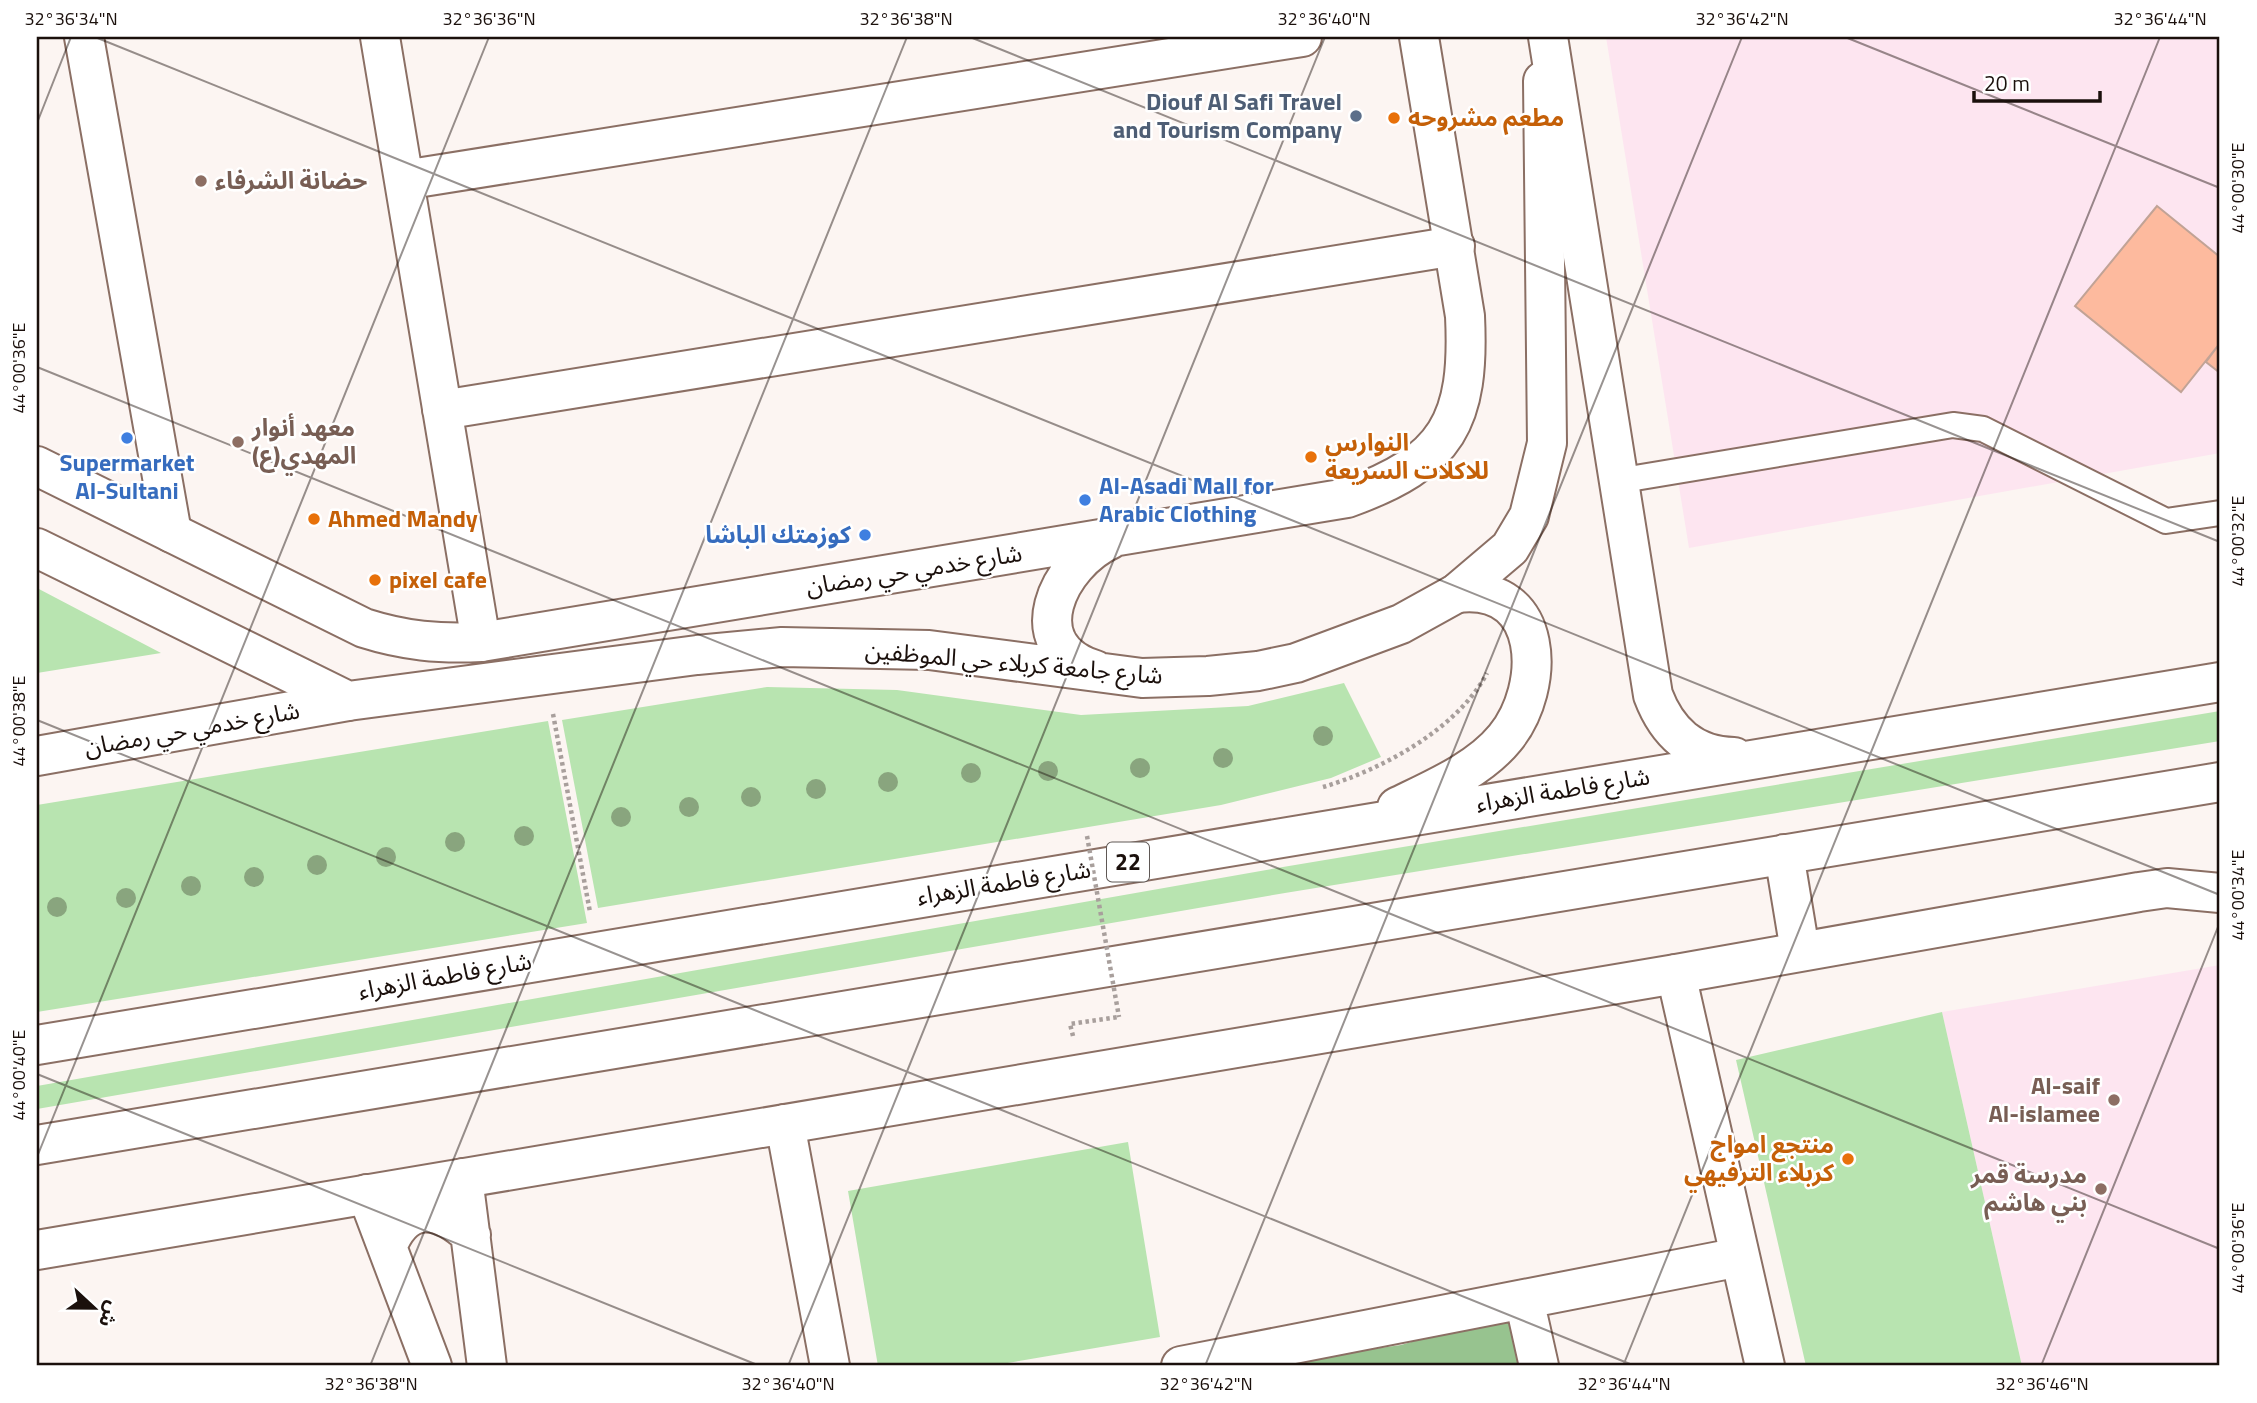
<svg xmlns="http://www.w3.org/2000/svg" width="2257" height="1403" font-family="'Titillium Web','Noto Sans Arabic',sans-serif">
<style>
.education{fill:#fde5f0}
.green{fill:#b8e4b0}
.forest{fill:#97c38f}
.building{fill:#fdba9e;stroke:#c1a396;stroke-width:2}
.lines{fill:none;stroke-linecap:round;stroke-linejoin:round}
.lane-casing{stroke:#8b6f64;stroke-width:28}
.street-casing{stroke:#8b6f64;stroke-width:42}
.secondary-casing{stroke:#8b6f64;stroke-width:42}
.primary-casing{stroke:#8b6f64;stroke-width:42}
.highway-casing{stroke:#8b6f64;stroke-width:42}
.path{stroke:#a89f9c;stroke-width:4.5;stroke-dasharray:3.5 3.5;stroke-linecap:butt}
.lane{stroke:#fff;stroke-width:24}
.street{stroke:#fff;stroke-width:38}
.secondary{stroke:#fff;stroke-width:38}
.primary{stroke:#fff;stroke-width:38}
.highway{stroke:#fff;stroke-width:38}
.path-bridge{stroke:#a89f9c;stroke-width:4.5;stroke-dasharray:3.5 3.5;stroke-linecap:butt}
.tree{fill:#89a57e}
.ticks{fill:none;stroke:#1b100c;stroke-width:2;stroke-opacity:0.45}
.service-dot{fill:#5c6f8a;stroke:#fff;stroke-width:2.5}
.food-dot{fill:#e8710a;stroke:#fff;stroke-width:2.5}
.education-dot{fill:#8d6e63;stroke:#fff;stroke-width:2.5}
.shop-dot{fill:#3f7fe0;stroke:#fff;stroke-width:2.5}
.labels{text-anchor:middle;stroke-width:5;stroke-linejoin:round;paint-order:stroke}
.shield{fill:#fff;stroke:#5f5855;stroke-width:2}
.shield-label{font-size:23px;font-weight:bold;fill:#1b100c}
.service-label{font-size:24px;font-weight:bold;fill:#4e5e75;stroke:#fff;text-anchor:end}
.food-label{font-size:24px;font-weight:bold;fill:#c56008;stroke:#fff;text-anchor:start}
.education-label{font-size:24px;font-weight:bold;fill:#785e54;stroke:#fff;text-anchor:start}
.shop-label{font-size:24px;font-weight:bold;fill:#366cbe;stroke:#fff}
.street-label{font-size:24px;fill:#1b100c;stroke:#fff}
.neatline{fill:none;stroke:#1b100c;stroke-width:2.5}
.ticks-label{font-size:18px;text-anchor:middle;fill:#1b100c}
</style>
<rect width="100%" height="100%" fill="#fcf5f2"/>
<path class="education" d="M 1606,37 L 2220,37 L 2220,453 L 1689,548 Z
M 2220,965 L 2220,1366 L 2022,1366 L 1942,1012 Z"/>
<path class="green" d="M 37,588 L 161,653 L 37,673 Z
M 1344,683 L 1381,757 L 1331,778 L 1221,805 L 598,908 L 562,720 L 767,687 L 897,690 L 1081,715 L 1248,706 Z
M 2220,711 L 2220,741 L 1285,893 L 37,1109 L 37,1086 L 1283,867 Z
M 548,721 L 587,923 L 37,1012 L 37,805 Z
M 1942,1012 L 2022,1366 L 1806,1366 L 1736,1060 Z
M 1128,1142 L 1160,1337 L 990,1366 L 878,1366 L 848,1191 Z"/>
<path class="forest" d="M 1500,1316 L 1520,1330 L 1527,1366 L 1255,1366 L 1401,1345 Z"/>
<path class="building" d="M 2157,206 L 2220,257 L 2220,343 L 2181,392 L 2075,306 Z
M 2220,343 L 2220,373 L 2206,362 Z"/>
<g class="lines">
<defs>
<path id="lane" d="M 1617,481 L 1953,425 L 1983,429 L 2166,521 L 2220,513"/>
<path id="street" d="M 84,37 L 172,533
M 380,37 L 481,642
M 404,180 L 1302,37
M 442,410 L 1455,246
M 1676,974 L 1765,1366
M 785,1124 L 830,1366
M 463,1178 L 487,1366
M 367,1194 L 432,1366
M 387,1247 C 406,1200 439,1206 471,1235
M 1524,1299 L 1539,1366
M 1181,1366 L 1740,1257"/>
<path id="secondary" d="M 37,756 L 348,701
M 37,1250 L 1676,974 L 2139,892 L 2167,888 L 2220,893"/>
<path id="primary" d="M 37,466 L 364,628 C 405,641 439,644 481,642 L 1347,498 C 1448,462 1470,421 1465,316 L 1419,37
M 37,548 L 348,701 L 697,655 L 782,647 L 929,650 L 1142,678 L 1208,676 L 1258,671 L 1296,663 L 1401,624 L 1457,593 L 1510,548 L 1529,516 L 1547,443 L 1543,81
M 1095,670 C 1018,646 1058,563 1111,539"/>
<path id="highway" d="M 1548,37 L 1653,695 C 1667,732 1692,756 1734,757
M 1397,807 C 1434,789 1479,770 1505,738 C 1547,687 1545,582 1457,593
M 1784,854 L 1800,951
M 37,1045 L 2220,682
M 37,1145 L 2220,782"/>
</defs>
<use href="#lane" class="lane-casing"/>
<use href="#street" class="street-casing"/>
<use href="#secondary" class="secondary-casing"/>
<use href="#primary" class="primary-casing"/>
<use href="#highway" class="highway-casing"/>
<path class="path" d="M 553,714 L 590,912
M 1323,787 C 1381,770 1458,729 1487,673
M 1073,1036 L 1070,1024 L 1119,1017"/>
<use href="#lane" class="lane"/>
<use href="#street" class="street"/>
<use href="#secondary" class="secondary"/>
<use href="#primary" class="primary"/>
<use href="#highway" class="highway"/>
<path class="path-bridge" d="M 1087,836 L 1119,1017"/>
</g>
<g class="tree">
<circle cx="1323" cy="736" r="10"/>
<circle cx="1223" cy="758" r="10"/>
<circle cx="1140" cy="768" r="10"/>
<circle cx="1048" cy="771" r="10"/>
<circle cx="971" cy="773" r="10"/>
<circle cx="888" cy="782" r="10"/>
<circle cx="816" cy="789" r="10"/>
<circle cx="751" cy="797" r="10"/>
<circle cx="689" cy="807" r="10"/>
<circle cx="621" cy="817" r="10"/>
<circle cx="524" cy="836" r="10"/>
<circle cx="455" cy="842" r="10"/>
<circle cx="386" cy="857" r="10"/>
<circle cx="317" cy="865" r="10"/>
<circle cx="254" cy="877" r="10"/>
<circle cx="191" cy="886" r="10"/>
<circle cx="126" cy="898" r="10"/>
<circle cx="57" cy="907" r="10"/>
</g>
<path class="ticks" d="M 95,37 L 2220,895M 970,37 L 2220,542M 1845,37 L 2220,188M 37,123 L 71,37M 37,367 L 2220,1249M 37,720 L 1635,1366M 37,1074 L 760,1366M 37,1157 L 489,37M 370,1366 L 907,37M 788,1366 L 1325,37M 1205,1366 L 1742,37M 1623,1366 L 2160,37M 2041,1366 L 2220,922"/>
<circle class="service-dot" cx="1356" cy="116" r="7"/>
<g class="food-dot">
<circle cx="1394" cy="118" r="7"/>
<circle cx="1311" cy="457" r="7"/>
<circle cx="314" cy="519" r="7"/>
<circle cx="375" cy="580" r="7"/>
<circle cx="1848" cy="1159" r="7"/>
</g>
<g class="education-dot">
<circle cx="201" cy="181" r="7"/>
<circle cx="238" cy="442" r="7"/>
<circle cx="2114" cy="1100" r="7"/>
<circle cx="2101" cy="1189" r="7"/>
</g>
<g class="shop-dot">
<circle cx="127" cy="438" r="7"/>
<circle cx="1085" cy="500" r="7"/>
<circle cx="865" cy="535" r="7"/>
</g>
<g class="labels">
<rect class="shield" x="1107" y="842.5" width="42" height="39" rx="5"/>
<g class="shield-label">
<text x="1128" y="870">22</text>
</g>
<g class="service-label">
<text x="1342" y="110">Diouf Al Safi Travel<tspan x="1342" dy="28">and Tourism Company</tspan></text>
</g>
<g class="food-label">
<text x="1408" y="126">مطعم مشروحه</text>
<text x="1325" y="451">النوارس<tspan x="1325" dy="28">للاكلات السريعة</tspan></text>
<text x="328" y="527">Ahmed Mandy</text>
<text x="389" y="588">pixel cafe</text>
<text x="1834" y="1153" text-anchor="end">منتجع امواج<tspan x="1834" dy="28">كربلاء الترفيهي</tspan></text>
</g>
<g class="education-label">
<text x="215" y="189">حضانة الشرفاء</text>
<text x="252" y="436">معهد أنوار<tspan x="252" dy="28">المهدي(ع)</tspan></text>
<text x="2100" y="1094" text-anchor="end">Al-saif<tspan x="2100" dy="28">Al-islamee</tspan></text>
<text x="2087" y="1183" text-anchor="end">مدرسة قمر<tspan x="2087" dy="28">بني هاشم</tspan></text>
</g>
<g class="shop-label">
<text x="127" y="471">Supermarket<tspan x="127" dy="28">Al-Sultani</tspan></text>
<text x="1099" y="494" text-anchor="start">Al-Asadi Mall for<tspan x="1099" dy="28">Arabic Clothing</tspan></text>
<text x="851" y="543" text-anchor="end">كوزمتك الباشا</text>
</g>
<g class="street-label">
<text transform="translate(914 570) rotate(-9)" y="8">شارع خدمي حي رمضان</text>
<text transform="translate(1014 663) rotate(5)" y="8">شارع جامعة كربلاء حي الموظفين</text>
<text transform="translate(192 729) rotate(-10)" y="8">شارع خدمي حي رمضان</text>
<text transform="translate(1563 790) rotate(-9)" y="8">شارع فاطمة الزهراء</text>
<text transform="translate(1004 883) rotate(-9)" y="8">شارع فاطمة الزهراء</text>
<text transform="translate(445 976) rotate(-10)" y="8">شارع فاطمة الزهراء</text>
</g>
</g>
<rect width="2257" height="1403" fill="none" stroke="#ffffff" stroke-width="77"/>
<g transform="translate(94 1308) rotate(112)" stroke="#ffffff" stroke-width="5" paint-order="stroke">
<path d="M0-5L12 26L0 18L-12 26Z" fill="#1b100c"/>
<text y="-10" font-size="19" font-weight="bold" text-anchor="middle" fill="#1b100c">ش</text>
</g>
<path d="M1974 91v10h126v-10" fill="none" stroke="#1b100c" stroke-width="3.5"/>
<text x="1984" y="91" font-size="21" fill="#1b100c" stroke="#ffffff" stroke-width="5" paint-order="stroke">20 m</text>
<rect x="38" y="38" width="2180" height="1326" class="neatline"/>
<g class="ticks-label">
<text x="71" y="25">32°36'34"N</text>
<text x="489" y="25">32°36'36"N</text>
<text x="906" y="25">32°36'38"N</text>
<text x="1324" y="25">32°36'40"N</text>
<text x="1742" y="25">32°36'42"N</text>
<text x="2160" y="25">32°36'44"N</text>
<text transform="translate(2238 188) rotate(-90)" y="6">44°00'30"E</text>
<text transform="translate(19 368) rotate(-90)" y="6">44°00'36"E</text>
<text transform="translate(2238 541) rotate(-90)" y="6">44°00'32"E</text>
<text transform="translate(19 721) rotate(-90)" y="6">44°00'38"E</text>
<text transform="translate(2238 895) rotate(-90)" y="6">44°00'34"E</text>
<text transform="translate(19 1075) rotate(-90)" y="6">44°00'40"E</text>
<text transform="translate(2238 1248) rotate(-90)" y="6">44°00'36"E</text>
<text x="371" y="1390">32°36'38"N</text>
<text x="788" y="1390">32°36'40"N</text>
<text x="1206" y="1390">32°36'42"N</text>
<text x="1624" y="1390">32°36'44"N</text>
<text x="2042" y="1390">32°36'46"N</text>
</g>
</svg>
